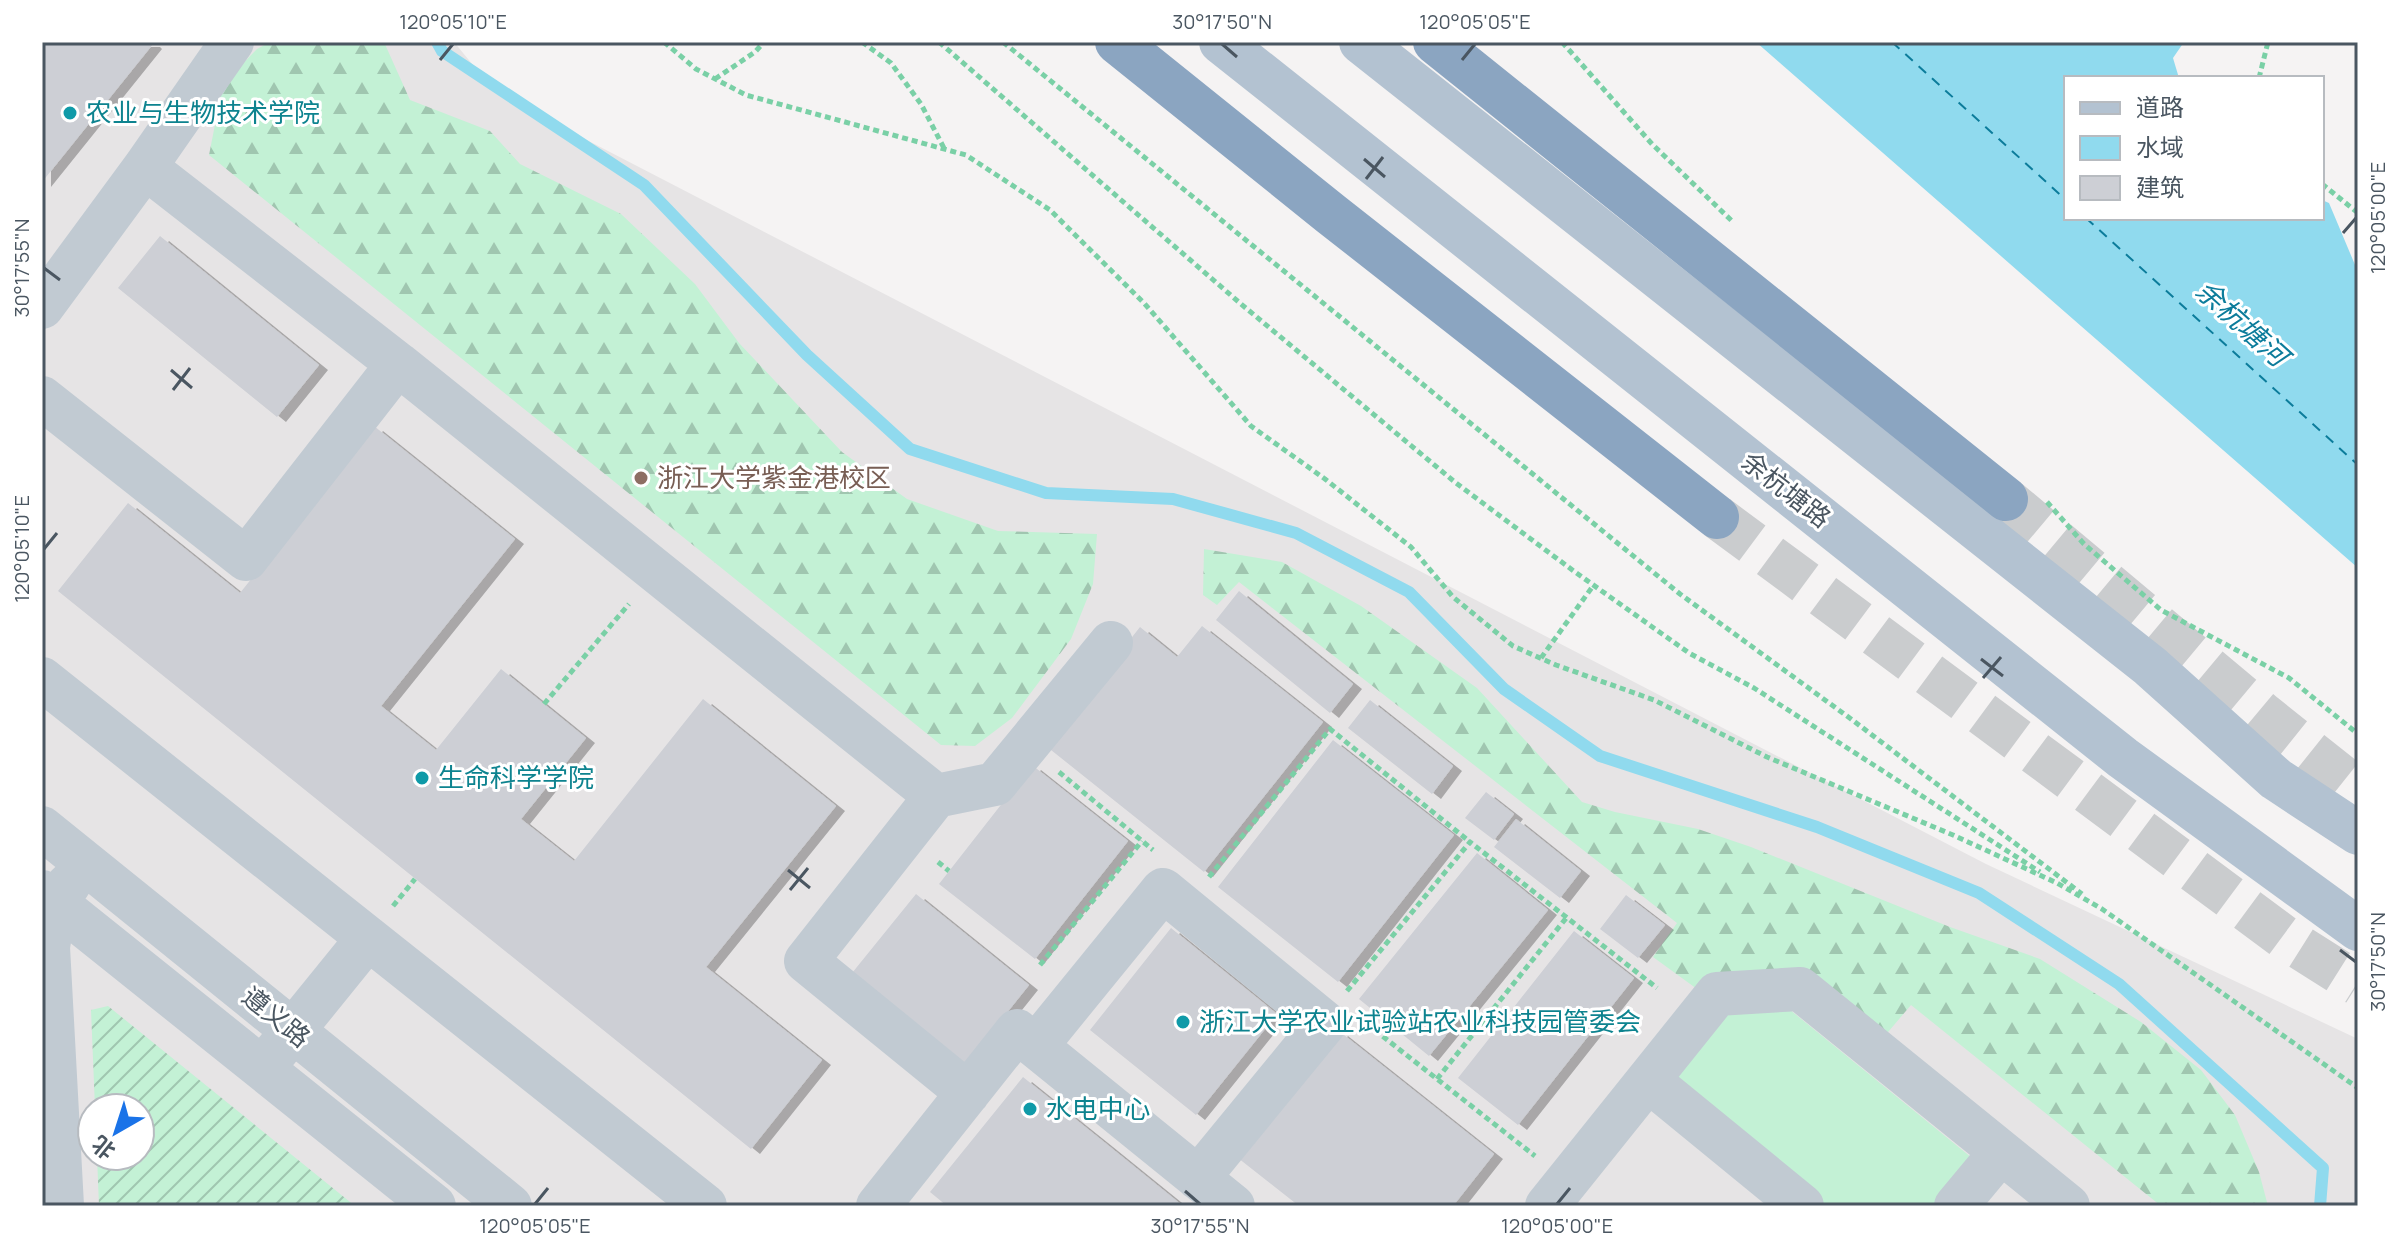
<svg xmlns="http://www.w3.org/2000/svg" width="2400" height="1248" font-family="Manrope,'Noto Sans SC',sans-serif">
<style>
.education{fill:#e6e4e5;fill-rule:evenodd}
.grass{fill:#c3f1d5}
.forest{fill:url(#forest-firs)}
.garden{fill:url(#garden-furrows)}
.water{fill:#90daee}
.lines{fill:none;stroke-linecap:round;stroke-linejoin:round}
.stream{stroke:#90daee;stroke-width:12}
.ferry{stroke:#0c7c9b;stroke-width:2;stroke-dasharray:10 8;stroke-linecap:butt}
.building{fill:#cdcfd5;filter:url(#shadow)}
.highway-tunnel{stroke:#caccce;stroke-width:44;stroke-dasharray:44 22;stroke-linecap:butt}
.path{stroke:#7ad0a6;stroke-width:5;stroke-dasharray:6 4;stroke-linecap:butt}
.minor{stroke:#c1cad2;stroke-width:44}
.major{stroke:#b3c2d1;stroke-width:44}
.highway{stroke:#8ba5c1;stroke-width:44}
.ticks{fill:none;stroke:#4a5661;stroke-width:3}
.culture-dot{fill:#0f9aa8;stroke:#fff;stroke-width:3}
.education-dot{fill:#8d6e63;stroke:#fff;stroke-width:3}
.labels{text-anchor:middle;stroke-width:6;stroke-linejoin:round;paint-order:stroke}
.culture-label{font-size:26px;fill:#0d838f;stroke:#fff;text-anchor:start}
.education-label{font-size:26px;fill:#785e54;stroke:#fff;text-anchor:start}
.street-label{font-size:26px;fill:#4a5661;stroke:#fff}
.water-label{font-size:28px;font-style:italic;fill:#0c7c9b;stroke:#fff}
.neatline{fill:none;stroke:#4a5661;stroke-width:3}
.ticks-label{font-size:20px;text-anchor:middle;fill:#4a5661}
</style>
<defs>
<pattern id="forest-firs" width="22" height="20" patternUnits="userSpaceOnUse" patternTransform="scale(2)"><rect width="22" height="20" fill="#c3f1d5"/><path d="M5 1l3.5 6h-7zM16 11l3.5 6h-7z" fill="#a0c6b0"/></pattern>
<pattern id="garden-furrows" width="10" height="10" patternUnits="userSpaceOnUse" patternTransform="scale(2)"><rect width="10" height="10" fill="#c3f1d5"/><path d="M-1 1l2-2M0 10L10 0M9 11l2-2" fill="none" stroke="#a0c6b0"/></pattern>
<filter id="shadow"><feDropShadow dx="9" dy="5" stdDeviation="0" flood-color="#0004"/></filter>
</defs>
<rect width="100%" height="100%" fill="#f5f3f3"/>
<path class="education" d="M 42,42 L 454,42 L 496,93 L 1986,864 L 2358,1039 L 2358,1206 L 42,1206 ZM 92,1108 L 140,1108 L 140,1156 L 92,1156 Z"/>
<path class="grass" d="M 1784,1005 L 1972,1158 L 1933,1206 L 1824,1206 L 1668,1079 L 1729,1009 Z"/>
<path class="forest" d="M 270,42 L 384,42 L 410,100 L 490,131 L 520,164 L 621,214 L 695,284 L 739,343 L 842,452 L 907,499 L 998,531 L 1097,534 L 1093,584 L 1071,639 L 1012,718 L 975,746 L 941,745 L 209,155 L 223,84 L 257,49 Z
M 1204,549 L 1282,562 L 1361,606 L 1477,688 L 1582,802 L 1615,812 L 1698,829 L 1751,847 L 1950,927 L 2040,959 L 2141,1022 L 2201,1070 L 2235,1115 L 2259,1172 L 2268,1206 L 2161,1206 L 1911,1005 L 1883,1038 L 1806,977 L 1697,989 L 1653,957 L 1677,923 L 1239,582 L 1217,605 L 1203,595 Z"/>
<path class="garden" d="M 108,1006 L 355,1206 L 99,1206 L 97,1156 L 140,1156 L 140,1108 L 95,1108 L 91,1010 Z"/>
<path class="water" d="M 1756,42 L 2184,42 L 2173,58 L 2179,78 L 2066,78 L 2066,218 L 2322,218 L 2322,200 L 2329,203 L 2358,272 L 2358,568 Z"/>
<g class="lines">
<path class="stream" d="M 437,42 L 442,51 L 644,185 L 807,355 L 910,449 L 1046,493 L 1173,499 L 1296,533 L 1409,592 L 1504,689 L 1600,756 L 1817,827 L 1979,893 L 2119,984 L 2323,1168 L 2320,1206"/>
<path class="ferry" d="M 1892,42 L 2066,200
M 2086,218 L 2358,465"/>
</g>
<path class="building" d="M 42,42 L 151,42 L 153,44 L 42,182 Z
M 160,236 L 319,365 L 277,417 L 118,288 Z
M 374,426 L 515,539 L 381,706 L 436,750 L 501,669 L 586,738 L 521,819 L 574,861 L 703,699 L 836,806 L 706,967 L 822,1060 L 751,1149 L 58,591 L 128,503 L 240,593 Z
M 1239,591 L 1353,684 L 1330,713 L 1216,620 Z
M 1202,626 L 1323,722 L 1204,872 L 1046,746 L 1140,627 L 1177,657 Z
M 1370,700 L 1453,766 L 1432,794 L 1348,728 Z
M 1333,740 L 1454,835 L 1338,982 L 1218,887 Z
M 1032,765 L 1128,841 L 1035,959 L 939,884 Z
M 1486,792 L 1514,814 L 1494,840 L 1465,818 Z
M 1516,819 L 1581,871 L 1560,898 L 1494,847 Z
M 1477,853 L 1548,910 L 1429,1056 L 1359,999 Z
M 916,894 L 1029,985 L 962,1069 L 848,978 Z
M 1626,895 L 1665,925 L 1638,958 L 1600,929 Z
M 1171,928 L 1277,1014 L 1196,1115 L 1090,1030 Z
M 1574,931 L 1634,978 L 1518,1125 L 1458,1078 Z
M 1339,1031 L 1494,1154 L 1453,1206 L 1299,1206 L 1238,1158 Z
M 1023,1077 L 1104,1142 L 1183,1206 L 947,1206 L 930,1192 Z"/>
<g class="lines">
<path class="highway-tunnel" d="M 2006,499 L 2264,715 L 2358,790
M 1717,517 L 2285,938 L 2358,984"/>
<path class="path" d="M 664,42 L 696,69 L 746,95 L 966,155 L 1050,210 L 1144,303 L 1251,426 L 1325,479 L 1411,547 L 1453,597 L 1513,646 L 1556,665 L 1654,700 L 1767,757 L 1953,835 L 2057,883 L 2102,909 L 2358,1088
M 862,42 L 891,63 L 921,104 L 945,150
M 939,42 L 1241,304 L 1456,483 L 1575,572 L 1689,653 L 1754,688 L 2040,872
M 1003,42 L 1680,594 L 1851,719 L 2082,894
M 1562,42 L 1652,144 L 1733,222
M 2259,78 L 2268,42
M 715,79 L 755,52 L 764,42
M 2322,184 L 2358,213
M 2047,502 L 2084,544 L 2161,610 L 2289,678 L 2358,734
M 1541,658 L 1593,586
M 544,704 L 629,604
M 1059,772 L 1153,850
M 938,862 L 949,871
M 1209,877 L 1330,729 L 1470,842
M 393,906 L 415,879
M 1040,965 L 1142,841
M 1347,991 L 1470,842 L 1657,988
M 1367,1024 L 1535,1156
M 1437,1079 L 1567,917"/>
<path class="minor" d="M 145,167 L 398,364
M 42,307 L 145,167 L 232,42
M 42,398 L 246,559 L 398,364 L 936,796
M 42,679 L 705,1206
M 42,828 L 510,1206
M 42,892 L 434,1206
M 1036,1046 L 1163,890 L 1325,1023 L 1198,1178
M 274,1054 L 368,938
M 1648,1080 L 1802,1206
M 968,1093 L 806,961 L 936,796 L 995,784 L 1111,643
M 62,1206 L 48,947 L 55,902 L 69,884
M 878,1206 L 1017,1031 L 1233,1206
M 1547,1206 L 1717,994 L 1800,989 L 2068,1206
M 1956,1206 L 2001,1152"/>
<path class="major" d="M 1221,42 L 2123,758 L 2358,929
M 1361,42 L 2150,666 L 2276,779 L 2358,833"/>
<path class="highway" d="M 1117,42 L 1331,214 L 1717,517
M 1435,42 L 2006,499"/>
</g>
<path class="ticks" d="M 1222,44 L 1237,57M 440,60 L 453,44M 1462,60 L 1475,44M 1364,159 L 1385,177M 1366,179 L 1383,157M 2343,233 L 2356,218M 44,268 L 60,280M 171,370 L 192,388M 173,390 L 190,368M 44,549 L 57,533M 1981,659 L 2003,676M 1983,678 L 2001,657M 788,870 L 810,888M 790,890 L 808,868M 2340,950 L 2356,962M 1185,1191 L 1200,1204M 535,1204 L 548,1188M 1557,1204 L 1570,1188"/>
<g class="culture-dot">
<circle cx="70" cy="113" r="8"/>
<circle cx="422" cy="778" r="8"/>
<circle cx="1183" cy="1022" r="8"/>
<circle cx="1030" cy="1109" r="8"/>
</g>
<circle class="education-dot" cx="641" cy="478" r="8"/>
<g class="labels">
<g class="culture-label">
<text x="86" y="122">农业与生物技术学院</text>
<text x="438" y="787">生命科学学院</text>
<text x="1199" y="1031">浙江大学农业试验站农业科技园管委会</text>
<text x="1046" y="1118">水电中心</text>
</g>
<g class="education-label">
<text x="657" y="487">浙江大学紫金港校区</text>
</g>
<g class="street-label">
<text transform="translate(1786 490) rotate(38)" y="9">余杭塘路</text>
<text transform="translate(276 1017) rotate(39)" y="9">遵义路</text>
</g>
<g class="water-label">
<text transform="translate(2242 323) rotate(42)" y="10">余杭塘河</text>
</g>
</g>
<rect width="2400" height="1248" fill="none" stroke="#ffffff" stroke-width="88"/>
<rect x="2064" y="76" width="260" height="144" fill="#ffffff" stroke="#b7bbc0" stroke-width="2"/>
<rect x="2080" y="102" width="40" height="12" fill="#b3c2d1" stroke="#b7bbc0" stroke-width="2"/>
<text x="2136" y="116" font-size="24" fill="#4a5661">道路</text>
<rect x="2080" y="136" width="40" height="24" fill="#90daee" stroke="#b7bbc0" stroke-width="2"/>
<text x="2136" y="156" font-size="24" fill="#4a5661">水域</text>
<rect x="2080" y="176" width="40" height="24" fill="#cdcfd5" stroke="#b7bbc0" stroke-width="2"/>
<text x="2136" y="196" font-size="24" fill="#4a5661">建筑</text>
<g transform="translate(116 1132) rotate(219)"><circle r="38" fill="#ffffff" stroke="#b7bbc0" stroke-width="2"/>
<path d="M0-6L14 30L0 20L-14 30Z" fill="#1a73e8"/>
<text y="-12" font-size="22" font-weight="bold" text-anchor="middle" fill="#4a5661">北</text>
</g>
<rect x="44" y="44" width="2312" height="1160" class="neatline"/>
<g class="ticks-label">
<text x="453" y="29">120°05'10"E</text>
<text x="1222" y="29">30°17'50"N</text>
<text x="1475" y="29">120°05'05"E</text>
<text transform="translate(2378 218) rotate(-90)" y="7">120°05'00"E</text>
<text transform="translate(22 268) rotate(-90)" y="7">30°17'55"N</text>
<text transform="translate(22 549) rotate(-90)" y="7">120°05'10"E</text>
<text transform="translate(2378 962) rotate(-90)" y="7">30°17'50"N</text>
<text x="535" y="1233">120°05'05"E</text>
<text x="1200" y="1233">30°17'55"N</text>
<text x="1557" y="1233">120°05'00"E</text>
</g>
</svg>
